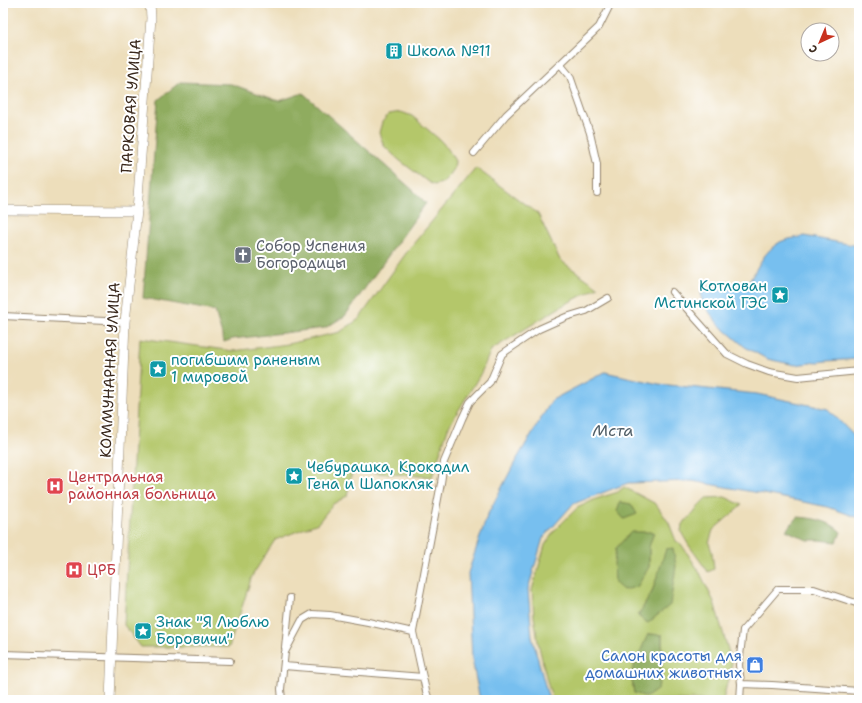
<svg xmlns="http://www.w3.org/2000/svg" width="862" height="703" font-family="'Shantell Sans',sans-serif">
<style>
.green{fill:#b4c76b;stroke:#787844;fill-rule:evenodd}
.forest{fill:#8fac5f;stroke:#656b3e}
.water{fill:#77bfef;stroke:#597486}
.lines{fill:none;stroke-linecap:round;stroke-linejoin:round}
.minor-casing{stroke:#94846c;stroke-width:8}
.secondary-casing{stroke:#94846c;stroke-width:10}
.minor{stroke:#fff;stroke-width:6}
.secondary{stroke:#fff;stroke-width:9}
.labels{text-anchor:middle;stroke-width:4;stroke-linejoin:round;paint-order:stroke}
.culture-label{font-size:15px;fill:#0d838f;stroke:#fff;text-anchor:start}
.street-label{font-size:15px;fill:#3b2a1e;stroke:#fff}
.worship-label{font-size:15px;fill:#5b616d;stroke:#fff;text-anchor:start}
.health-label{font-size:15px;fill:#be3a42;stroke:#fff;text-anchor:start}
.shop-label{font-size:15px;fill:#366cbe;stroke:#fff;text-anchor:end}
.water-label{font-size:16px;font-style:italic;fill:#505e67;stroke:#fff}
</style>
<rect width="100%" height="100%" fill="#fff"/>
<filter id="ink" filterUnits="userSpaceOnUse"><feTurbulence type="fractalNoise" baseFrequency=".025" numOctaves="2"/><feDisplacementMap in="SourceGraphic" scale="8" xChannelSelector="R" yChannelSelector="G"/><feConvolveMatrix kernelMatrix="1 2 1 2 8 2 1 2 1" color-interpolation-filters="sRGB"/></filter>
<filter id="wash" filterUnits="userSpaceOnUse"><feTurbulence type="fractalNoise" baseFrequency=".012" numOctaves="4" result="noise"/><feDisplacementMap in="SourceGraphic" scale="16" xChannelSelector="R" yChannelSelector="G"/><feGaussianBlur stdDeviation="0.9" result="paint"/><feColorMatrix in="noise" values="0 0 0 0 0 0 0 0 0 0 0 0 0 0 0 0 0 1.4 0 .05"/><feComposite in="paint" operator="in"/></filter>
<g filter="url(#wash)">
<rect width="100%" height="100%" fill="#eddebb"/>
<path class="green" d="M 401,112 L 412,116 L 440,140 L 448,149 L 455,161 L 454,169 L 449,176 L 442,183 L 434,185 L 428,182 L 399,160 L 384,146 L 379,133 L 382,122 L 389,114 Z
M 476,168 L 538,214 L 560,260 L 598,287 L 562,306 L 491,350 L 481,373 L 448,428 L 432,477 L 352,471 L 347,496 L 333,504 L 318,523 L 275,540 L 252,576 L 229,647 L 141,647 L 124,625 L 140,338 L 233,351 L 288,344 L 340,332 L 359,319 L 409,249 Z
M 624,487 L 656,504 L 669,523 L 676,541 L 681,544 L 699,571 L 714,602 L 732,663 L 723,700 L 553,700 L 548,685 L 538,642 L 534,617 L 532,590 L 545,545 L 555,530 L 577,508 L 596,499 L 618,492 ZM 649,547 L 649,567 L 615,583 ZM 659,573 L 648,623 L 638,616 L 652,592 ZM 649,634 L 662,635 L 662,661 L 658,689 L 634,693 L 631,673 Z
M 725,497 L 742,505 L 713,530 L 709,543 L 712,552 L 714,569 L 708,572 L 688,544 L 681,532 L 682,524 L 694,513 L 700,504 L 706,498 Z"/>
<path class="forest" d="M 180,82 L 231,84 L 279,101 L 303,93 L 415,192 L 426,203 L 345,316 L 325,328 L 233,339 L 224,342 L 215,311 L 143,298 L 158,100 Z
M 620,502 L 631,504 L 637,514 L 624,519 L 617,511 Z
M 797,517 C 812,518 829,520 841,532 L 837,542 L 819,540 L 807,540 L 786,530 Z
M 631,532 L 654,532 L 649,547 L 649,567 L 637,587 L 623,590 L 615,583 L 614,563 L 616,548 Z
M 673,548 L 676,566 L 670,605 L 648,623 L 638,616 L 652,592 L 666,549 Z
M 648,634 L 662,635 L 662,661 L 658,689 L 647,697 L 634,693 L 631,673 Z"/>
<path class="water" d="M 804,236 L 859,246 L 859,359 L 826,361 L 795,365 L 767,359 L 745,347 L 718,324 L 702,302 L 701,288 L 732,288 L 749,282 C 758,267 764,251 780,242 C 786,239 796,238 804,236 Z
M 605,372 L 659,384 L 757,394 L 828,409 L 859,441 L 859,518 L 828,507 L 764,494 L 692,481 L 628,483 L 573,504 L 543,538 L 528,589 L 532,637 L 549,700 L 480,700 L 472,659 L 468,573 L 487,516 L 515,462 L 552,400 Z"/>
</g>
<g filter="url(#ink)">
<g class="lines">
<defs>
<path id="minor" d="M 474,153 L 506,115 L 560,64
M 597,193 L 597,164 L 590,133 L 570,76 L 560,64 L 599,27 L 611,3
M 672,292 L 727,354 L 747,364 L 769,372 L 798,377 L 859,371
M 3,316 L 125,322
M 285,648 L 290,598
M 3,654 L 230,661
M 284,666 L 423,677
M 741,684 L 772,685 L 859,691
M 282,700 L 281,689 L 285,652 L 302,620 L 312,614 L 330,615 L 368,622 L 413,632
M 429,700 L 426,691 L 413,632 L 441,483 L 444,462 L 462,419 L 470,402 L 490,382 L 502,354 L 539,329 L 566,317 L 586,311 L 608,298
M 740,700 L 741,684 L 739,665 L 743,630 L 778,589 L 814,589 L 859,604"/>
<path id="secondary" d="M 3,210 L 137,211
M 110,700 L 125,322 L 137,211 L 151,18 L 150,3"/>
</defs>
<use href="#minor" class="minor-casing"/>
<use href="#secondary" class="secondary-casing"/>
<use href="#minor" class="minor"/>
<use href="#secondary" class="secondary"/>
</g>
</g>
<defs>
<symbol id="building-square" viewBox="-11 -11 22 22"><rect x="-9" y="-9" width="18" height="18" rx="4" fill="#0f9aa8" stroke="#fff"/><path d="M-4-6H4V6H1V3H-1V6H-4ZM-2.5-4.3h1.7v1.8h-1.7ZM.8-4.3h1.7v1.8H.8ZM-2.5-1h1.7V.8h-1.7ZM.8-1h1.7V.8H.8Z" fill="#fff"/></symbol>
<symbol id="church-square" viewBox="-11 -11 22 22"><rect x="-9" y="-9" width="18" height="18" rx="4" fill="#6b7280" stroke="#fff"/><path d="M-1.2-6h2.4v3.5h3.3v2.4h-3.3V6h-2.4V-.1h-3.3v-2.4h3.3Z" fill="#fff"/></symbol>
<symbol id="sight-square" viewBox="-11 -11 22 22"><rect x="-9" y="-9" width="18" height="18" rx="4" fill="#0f9aa8" stroke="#fff"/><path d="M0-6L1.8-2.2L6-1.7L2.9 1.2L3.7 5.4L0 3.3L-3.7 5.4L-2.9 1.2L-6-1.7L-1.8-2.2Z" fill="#fff"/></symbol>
<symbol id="hospital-square" viewBox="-11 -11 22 22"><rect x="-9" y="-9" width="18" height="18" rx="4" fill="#e0444e" stroke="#fff"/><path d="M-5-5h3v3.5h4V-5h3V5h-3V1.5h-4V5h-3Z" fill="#fff"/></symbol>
<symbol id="shop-square" viewBox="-11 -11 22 22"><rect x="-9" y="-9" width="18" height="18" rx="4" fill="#3f7fe0" stroke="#fff"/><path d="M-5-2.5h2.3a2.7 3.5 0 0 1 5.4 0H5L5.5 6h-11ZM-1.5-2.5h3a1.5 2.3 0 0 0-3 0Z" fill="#fff"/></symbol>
</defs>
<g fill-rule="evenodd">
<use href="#building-square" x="384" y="41" width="20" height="20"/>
<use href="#church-square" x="233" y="245" width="20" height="20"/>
<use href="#sight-square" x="770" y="285" width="20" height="20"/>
<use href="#sight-square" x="148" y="359" width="20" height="20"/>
<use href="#sight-square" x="284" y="466" width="20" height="20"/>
<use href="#hospital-square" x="45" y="476" width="20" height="20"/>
<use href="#hospital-square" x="64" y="560" width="20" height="20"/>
<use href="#sight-square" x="133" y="621" width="20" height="20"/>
<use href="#shop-square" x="745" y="655" width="20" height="20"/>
</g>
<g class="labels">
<g class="culture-label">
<text x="407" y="56">Школа №11</text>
<text x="767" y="291" text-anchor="end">Котлован<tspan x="767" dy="17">Мстинской ГЭС</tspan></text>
<text x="171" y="365">погибшим раненым<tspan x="171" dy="17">1 мировой</tspan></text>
<text x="307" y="472">Чебурашка, Крокодил<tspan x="307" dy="17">Гена и Шапокляк</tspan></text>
<text x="156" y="627">Знак "Я Люблю<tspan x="156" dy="17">Боровичи"</tspan></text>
</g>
<g class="street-label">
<text transform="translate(131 106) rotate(-86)" y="5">ПАРКОВАЯ УЛИЦА</text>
<text transform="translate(110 370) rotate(-87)" y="5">КОММУНАРНАЯ УЛИЦА</text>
</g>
<g class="worship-label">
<text x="256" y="251">Собор Успения<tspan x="256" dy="17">Богородицы</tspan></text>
</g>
<g class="health-label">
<text x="68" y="482">Центральная<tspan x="68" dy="17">районная больница</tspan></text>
<text x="87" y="575">ЦРБ</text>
</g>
<g class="shop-label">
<text x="742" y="661">Салон красоты для<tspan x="742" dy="17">домашних животных</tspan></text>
</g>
<g class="water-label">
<text x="613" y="436">Мста</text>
</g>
</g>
<rect width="862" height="703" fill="none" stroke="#fff" stroke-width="16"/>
<g transform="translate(820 42) rotate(224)"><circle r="19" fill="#ffffff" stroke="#b1aaa5"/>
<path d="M0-3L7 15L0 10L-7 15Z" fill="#c8321e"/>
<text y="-6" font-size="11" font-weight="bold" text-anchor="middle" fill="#3b2a1e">С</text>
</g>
</svg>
